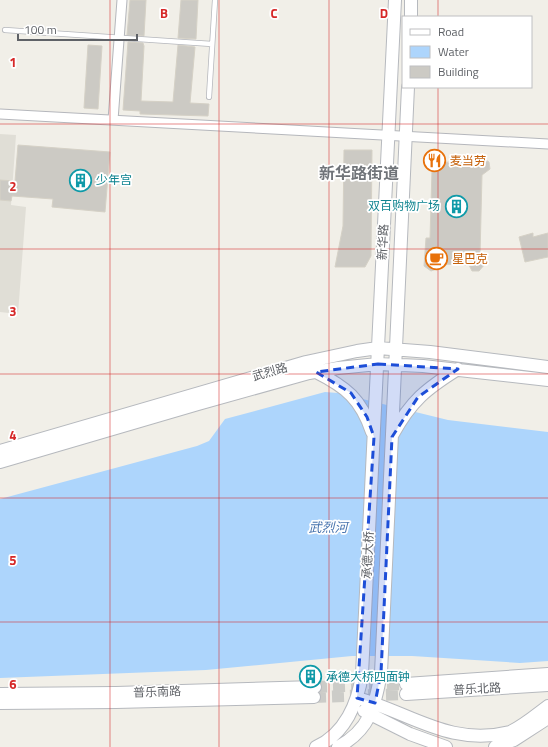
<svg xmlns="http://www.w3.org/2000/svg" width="548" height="747" font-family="'Titillium Web','Noto Sans SC',sans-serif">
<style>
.education{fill:#e0ded6}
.water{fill:#add5fc}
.building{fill:#cccac4;stroke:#d5d1c6}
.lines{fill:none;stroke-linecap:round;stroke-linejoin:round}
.secondary-tunnel{stroke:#ccccc8;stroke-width:12;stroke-dasharray:12 6;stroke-linecap:butt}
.service-casing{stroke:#b5b7bc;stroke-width:6}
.minor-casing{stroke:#b5b7bc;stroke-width:11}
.secondary-casing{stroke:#b6b9be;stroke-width:14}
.path{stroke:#a0c7ad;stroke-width:1.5;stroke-dasharray:4 2;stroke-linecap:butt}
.service{stroke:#fff;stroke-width:4.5}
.minor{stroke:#fff;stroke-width:9}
.secondary{stroke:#fff;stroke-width:12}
.marked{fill:#1d4ed8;fill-opacity:0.2;stroke:#1d4ed8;stroke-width:3;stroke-dasharray:8 5;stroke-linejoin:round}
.grid{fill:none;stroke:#d62828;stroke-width:1;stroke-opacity:0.55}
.labels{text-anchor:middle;stroke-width:3.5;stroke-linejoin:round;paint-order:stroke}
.food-label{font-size:12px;fill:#c56008;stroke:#fff;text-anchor:start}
.culture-label{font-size:12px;fill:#0d838f;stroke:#fff;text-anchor:start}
.street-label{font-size:12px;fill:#5f6267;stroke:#fff}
.water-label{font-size:13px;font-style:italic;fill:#4874ae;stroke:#fff}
.district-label{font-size:16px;font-weight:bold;fill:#707479;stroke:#fff}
.grid-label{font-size:13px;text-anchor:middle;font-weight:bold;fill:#d62828;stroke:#fff;stroke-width:3.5;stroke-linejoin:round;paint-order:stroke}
</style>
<rect width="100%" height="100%" fill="#f1efe8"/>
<path class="education" d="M 0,134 L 16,135 L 11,205 L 26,207 L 18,314 L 0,312 Z"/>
<path class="water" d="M 325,392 L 338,393 L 448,420 L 548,432 L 548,661 L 520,663 L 412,656 L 352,656 L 206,670 L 0,678 L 0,499 L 197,446 L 209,441 L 225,419 Z"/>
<path class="building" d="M 130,0 L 146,0 L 144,36 L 127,35 Z
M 181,0 L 198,0 L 196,39 L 178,38 Z
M 128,42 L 143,43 L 144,46 L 141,101 L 173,102 L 178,45 L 195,47 L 190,103 L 209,104 L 208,116 L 140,114 L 140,111 L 123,110 Z
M 88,45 L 102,46 L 98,109 L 84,108 Z
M 18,145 L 110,152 L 105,212 L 52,207 L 53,199 L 12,196 L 11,201 L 0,200 L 0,180 L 15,181 Z
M 344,150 L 372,150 L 371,256 L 365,267 L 335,267 L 343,226 Z
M 436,154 L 441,157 L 444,162 L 472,163 L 476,158 L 481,157 L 489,162 L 490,169 L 482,175 L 480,256 L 485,264 L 479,271 L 472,271 L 469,265 L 441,264 L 437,269 L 431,271 L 424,266 L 426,238 L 430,238 L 432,170 L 427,162 L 430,156 Z
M 533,233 L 533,237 L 548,233 L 548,257 L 525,262 L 519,237 Z
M 305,672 L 318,672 L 318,680 L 305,680 Z"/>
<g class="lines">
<path class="secondary-tunnel" d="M 315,687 L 406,684
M 314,697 L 406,694"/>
<defs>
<path id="service" d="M 5,30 L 212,44
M 209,97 L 215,0"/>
<path id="minor" d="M 0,114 L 548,144
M 113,120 L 122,0"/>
<path id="secondary" d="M 411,17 L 411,0
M 316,372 C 346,387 361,399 372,432
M 393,434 C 411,401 426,389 458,369
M 0,451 L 306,362 L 357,351 L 378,348 L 430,352 L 548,367
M 0,462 L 198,404 L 309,373 L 338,368 L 378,364 L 423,366 L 548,380
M 406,684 L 548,674
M 0,694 L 116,693 L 315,687
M 406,694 L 548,685
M 357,698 C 411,713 450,747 510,732 C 523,726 536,715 548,706
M 0,703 L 116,702 L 314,697
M 364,711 L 410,734 L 446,747
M 316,747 C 345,734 358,703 362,674 L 395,0
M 338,747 C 370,730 375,706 381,673 L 408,87
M 495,747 L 514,740 L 548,718"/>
</defs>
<use href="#service" class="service-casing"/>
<use href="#minor" class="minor-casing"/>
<use href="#secondary" class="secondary-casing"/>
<path class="path" d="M 390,677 L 400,676"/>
<use href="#service" class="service"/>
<use href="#minor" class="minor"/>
<use href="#secondary" class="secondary"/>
</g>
<path class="marked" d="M 378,364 L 458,369 L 418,397 L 392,437 L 381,673 L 375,703 L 357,698 L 374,437 L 367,417 L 351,393 L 316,372 Z"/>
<path class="grid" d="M 110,0 L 110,747M 219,0 L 219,747M 329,0 L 329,747M 438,0 L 438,17M 438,87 L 438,747M 0,124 L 548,124M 0,249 L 548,249M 0,374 L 548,374M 0,498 L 548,498M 0,622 L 548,622"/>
<defs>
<symbol id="restaurant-ring" viewBox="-11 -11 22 22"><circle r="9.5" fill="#fff" stroke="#e8710a" stroke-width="1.5"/><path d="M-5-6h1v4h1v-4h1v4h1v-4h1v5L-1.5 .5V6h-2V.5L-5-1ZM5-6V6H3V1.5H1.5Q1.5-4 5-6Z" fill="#e8710a"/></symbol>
<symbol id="building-ring" viewBox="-11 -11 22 22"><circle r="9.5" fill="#fff" stroke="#0f9aa8" stroke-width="1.5"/><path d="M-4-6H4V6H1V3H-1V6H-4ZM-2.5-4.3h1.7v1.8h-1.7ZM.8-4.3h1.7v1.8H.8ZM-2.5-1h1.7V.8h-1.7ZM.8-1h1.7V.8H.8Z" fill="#0f9aa8"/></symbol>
<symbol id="cafe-ring" viewBox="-11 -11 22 22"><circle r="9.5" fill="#fff" stroke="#e8710a" stroke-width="1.5"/><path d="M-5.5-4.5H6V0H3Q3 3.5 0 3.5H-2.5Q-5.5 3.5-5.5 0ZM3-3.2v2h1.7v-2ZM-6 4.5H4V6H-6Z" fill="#e8710a"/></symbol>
</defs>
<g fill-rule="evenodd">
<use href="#restaurant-ring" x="422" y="148" width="25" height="25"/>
<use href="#building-ring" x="68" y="168" width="25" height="25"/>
<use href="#building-ring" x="444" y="194" width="25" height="25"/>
<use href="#cafe-ring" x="424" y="246" width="25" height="25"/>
<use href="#building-ring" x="298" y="664" width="25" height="25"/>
</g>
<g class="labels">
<g class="food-label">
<text x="450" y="165">麦当劳</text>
<text x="452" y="263">星巴克</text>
</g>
<g class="culture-label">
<text x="96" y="184">少年宫</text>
<text x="440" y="210" text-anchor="end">双百购物广场</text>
<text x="326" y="681">承德大桥四面钟</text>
</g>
<g class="street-label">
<text transform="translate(383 242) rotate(-87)" y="4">新华路</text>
<text transform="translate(270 372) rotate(-16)" y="4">武烈路</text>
<text transform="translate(368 555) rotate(-87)" y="4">承德大桥</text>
<text transform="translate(477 689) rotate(-3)" y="4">普乐北路</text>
<text transform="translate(157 692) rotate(-2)" y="4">普乐南路</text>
</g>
<g class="water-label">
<text x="328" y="532">武烈河</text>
</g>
<g class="district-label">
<text x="359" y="179">新华路街道</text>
</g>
</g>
<g class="grid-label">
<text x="164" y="18">B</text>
<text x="274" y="18">C</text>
<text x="384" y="18">D</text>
<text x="13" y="67">1</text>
<text x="13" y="191">2</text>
<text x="13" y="316">3</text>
<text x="13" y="440">4</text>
<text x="13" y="565">5</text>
<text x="13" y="689">6</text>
</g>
<rect x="402" y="16" width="130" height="72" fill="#ffffff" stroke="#bfc0c2"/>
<rect x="410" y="29" width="20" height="6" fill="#ffffff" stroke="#bfc0c2"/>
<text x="438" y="36" font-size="12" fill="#5f6267">Road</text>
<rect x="410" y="46" width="20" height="12" fill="#add5fc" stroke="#bfc0c2"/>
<text x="438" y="56" font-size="12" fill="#5f6267">Water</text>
<rect x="410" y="66" width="20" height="12" fill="#cccac4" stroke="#bfc0c2"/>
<text x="438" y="76" font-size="12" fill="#5f6267">Building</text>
<path d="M18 34v6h119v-6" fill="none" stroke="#5f6267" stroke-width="2"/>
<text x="24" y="34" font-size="12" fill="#5f6267" stroke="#ffffff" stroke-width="3" paint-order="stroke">100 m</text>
</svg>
